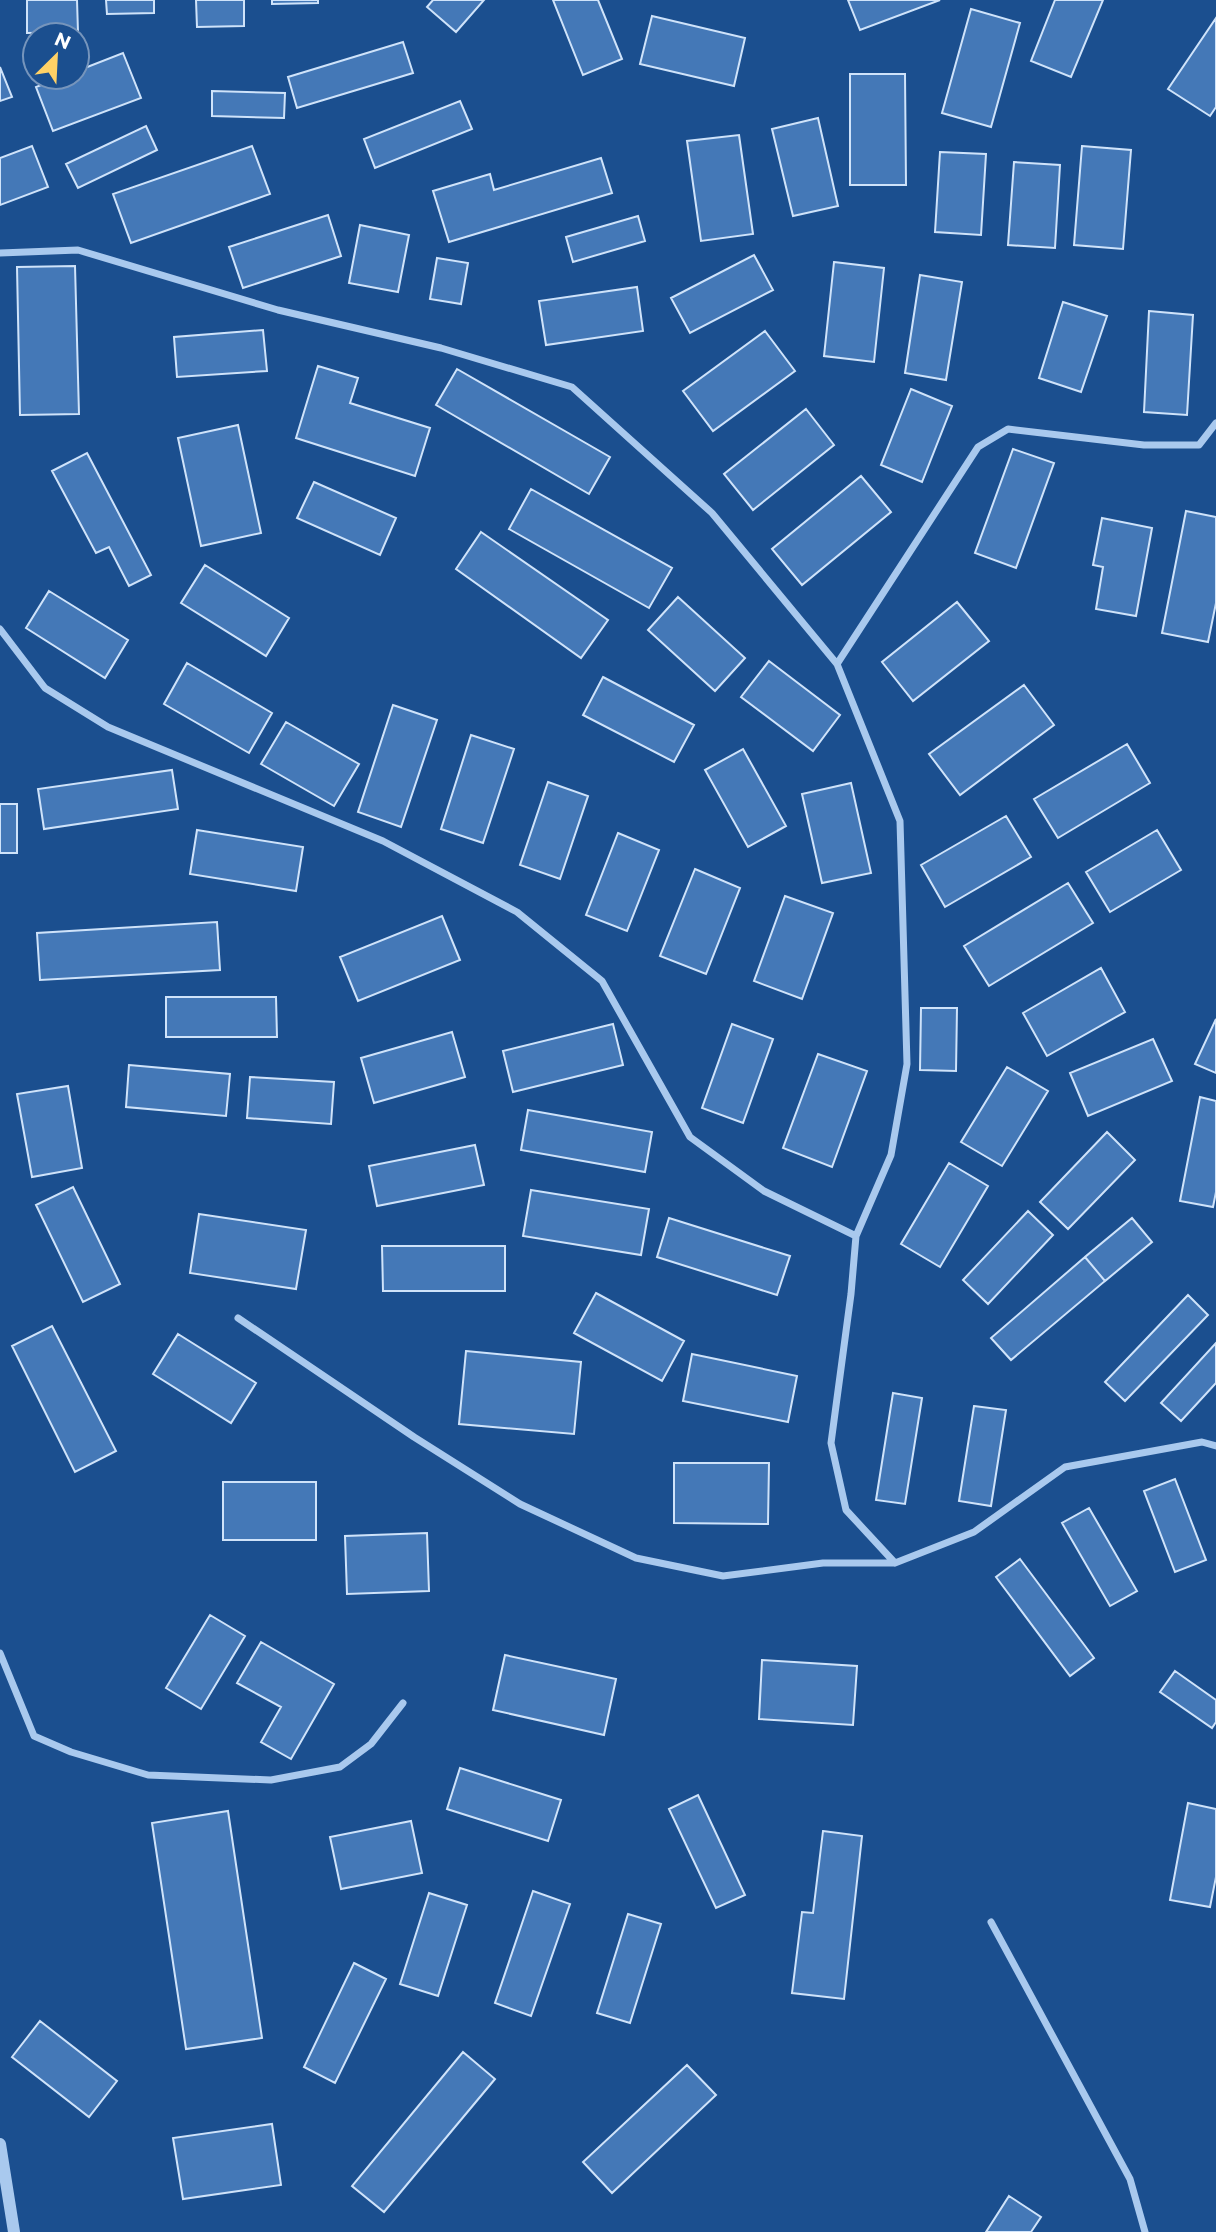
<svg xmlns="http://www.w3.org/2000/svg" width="1216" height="2232" font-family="Montserrat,sans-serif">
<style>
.building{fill:#4478b7;stroke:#cfe3fa;stroke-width:2}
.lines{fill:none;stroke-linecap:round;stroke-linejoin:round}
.minor{stroke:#a9c9ee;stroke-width:7}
.tertiary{stroke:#a9c9ee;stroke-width:12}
</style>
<rect width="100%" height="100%" fill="#1b4f8f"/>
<path class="building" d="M 27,0 L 77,0 L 78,32 L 27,33 Z
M 106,0 L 154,0 L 154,13 L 107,14 Z
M 196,0 L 244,0 L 244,26 L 197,27 Z
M 272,0 L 318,0 L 318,3 L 272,4 Z
M 433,0 L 484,0 L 456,32 L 427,7 Z
M 553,0 L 598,0 L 622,59 L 583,75 Z
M 848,0 L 940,0 L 860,30 Z
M 1055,0 L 1103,0 L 1071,77 L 1031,61 Z
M 971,9 L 1020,23 L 991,127 L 942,113 Z
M 652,16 L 745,38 L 734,86 L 640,64 Z
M 1216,18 L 1216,107 L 1210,116 L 1168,89 Z
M 403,42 L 413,73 L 297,108 L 288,77 Z
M 123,53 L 141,98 L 53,131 L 36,87 L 61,77 L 77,77 L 77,71 Z
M 0,67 L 12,97 L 0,101 Z
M 850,74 L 905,74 L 906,185 L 850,185 Z
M 212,91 L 285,93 L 284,118 L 212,116 Z
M 460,101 L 472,129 L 375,168 L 364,139 Z
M 818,118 L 838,206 L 793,216 L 772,129 Z
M 146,126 L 157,150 L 78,188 L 66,164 Z
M 739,135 L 753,234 L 701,241 L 687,141 Z
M 32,146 L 48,187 L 0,205 L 0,158 Z
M 252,146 L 270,194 L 131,243 L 113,194 Z
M 1082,146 L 1131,150 L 1123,249 L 1074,245 Z
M 940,152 L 986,154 L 981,235 L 935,232 Z
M 601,158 L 612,193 L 449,242 L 433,191 L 490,174 L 494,190 Z
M 1014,162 L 1060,165 L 1055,248 L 1008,245 Z
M 328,215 L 341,256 L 243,288 L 229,247 Z
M 638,216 L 645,241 L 573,262 L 566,237 Z
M 360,225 L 409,235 L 398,292 L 349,283 Z
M 754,255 L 773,290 L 690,333 L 671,298 Z
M 437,258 L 468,263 L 461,304 L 430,299 Z
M 834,262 L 884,268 L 874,362 L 824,356 Z
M 75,266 L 79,414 L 20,415 L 17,267 Z
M 920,275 L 962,282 L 946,380 L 905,373 Z
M 637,287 L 643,331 L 546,345 L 539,301 Z
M 1063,302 L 1107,316 L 1081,392 L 1039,378 Z
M 1149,311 L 1193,315 L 1187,415 L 1144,412 Z
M 263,330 L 267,371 L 177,377 L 174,337 Z
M 765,331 L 795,371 L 713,431 L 683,391 Z
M 318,366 L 358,378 L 350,403 L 430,428 L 415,476 L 296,438 Z
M 457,369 L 610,457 L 589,494 L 436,405 Z
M 911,389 L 952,406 L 922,482 L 881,465 Z
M 806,409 L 834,445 L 753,510 L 724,474 Z
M 238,425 L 261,533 L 201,546 L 178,438 Z
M 1013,449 L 1054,463 L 1016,568 L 975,553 Z
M 87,453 L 151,575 L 129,586 L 109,547 L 96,553 L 52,471 Z
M 861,476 L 891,512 L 802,585 L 772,549 Z
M 314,482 L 396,518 L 380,555 L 297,518 Z
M 531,489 L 672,568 L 649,608 L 509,529 Z
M 1186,511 L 1216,517 L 1216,603 L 1208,642 L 1162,633 Z
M 1102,518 L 1152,528 L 1136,616 L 1096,609 L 1103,567 L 1093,565 Z
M 481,532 L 608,620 L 581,658 L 456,569 Z
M 205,565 L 289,618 L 266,656 L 181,603 Z
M 49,591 L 128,640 L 105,678 L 26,628 Z
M 678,597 L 745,658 L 715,691 L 648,630 Z
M 957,602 L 989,641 L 913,701 L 882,662 Z
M 769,661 L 840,715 L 813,751 L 741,697 Z
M 187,663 L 272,713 L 249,753 L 164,704 Z
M 603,677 L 694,725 L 674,762 L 583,715 Z
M 1024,685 L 1054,725 L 960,795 L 929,754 Z
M 393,705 L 437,720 L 401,827 L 358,812 Z
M 286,722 L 359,764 L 334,806 L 261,764 Z
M 471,735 L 514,749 L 483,843 L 441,829 Z
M 1127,744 L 1150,783 L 1058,838 L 1034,799 Z
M 743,749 L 786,826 L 748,847 L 705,770 Z
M 172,770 L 178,809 L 44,829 L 38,789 Z
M 548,782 L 588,796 L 560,879 L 520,865 Z
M 851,783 L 871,873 L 822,883 L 802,794 Z
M 0,804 L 17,804 L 17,853 L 0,853 Z
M 1006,816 L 1031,857 L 945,907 L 921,865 Z
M 197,830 L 303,847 L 296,891 L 190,874 Z
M 1157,830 L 1181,870 L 1110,912 L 1086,872 Z
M 618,833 L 659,850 L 627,931 L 586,915 Z
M 695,869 L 740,888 L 706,974 L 660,956 Z
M 1068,883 L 1093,923 L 989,986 L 964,946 Z
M 785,896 L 833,913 L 802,999 L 754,981 Z
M 442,916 L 460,960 L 358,1001 L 340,957 Z
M 217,922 L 220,970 L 40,980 L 37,933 Z
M 1101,968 L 1125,1012 L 1047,1056 L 1023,1013 Z
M 166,997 L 276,997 L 277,1037 L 166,1037 Z
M 921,1008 L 957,1008 L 956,1071 L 920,1070 Z
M 1216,1019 L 1216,1073 L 1195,1064 Z
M 613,1024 L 623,1065 L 513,1092 L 503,1051 Z
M 732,1024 L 773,1039 L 743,1123 L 702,1108 Z
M 452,1032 L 465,1077 L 374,1103 L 361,1058 Z
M 1153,1039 L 1172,1081 L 1088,1116 L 1070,1073 Z
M 818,1054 L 867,1071 L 832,1167 L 783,1148 Z
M 129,1065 L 230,1074 L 226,1116 L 126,1107 Z
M 1007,1067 L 1048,1091 L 1002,1166 L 961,1142 Z
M 250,1077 L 334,1082 L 331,1124 L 247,1118 Z
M 68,1086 L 82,1168 L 32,1177 L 17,1094 Z
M 1200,1097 L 1216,1101 L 1216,1192 L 1213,1207 L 1180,1201 Z
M 528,1110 L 652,1132 L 645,1172 L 521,1150 Z
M 1107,1132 L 1135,1160 L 1068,1229 L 1040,1202 Z
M 475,1145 L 484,1185 L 377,1206 L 369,1166 Z
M 949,1163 L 988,1186 L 940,1267 L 901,1244 Z
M 73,1187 L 120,1284 L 83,1302 L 36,1205 Z
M 531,1190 L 649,1209 L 641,1255 L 523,1236 Z
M 1028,1211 L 1053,1235 L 988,1304 L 963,1280 Z
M 199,1214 L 306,1230 L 296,1289 L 190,1273 Z
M 669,1218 L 790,1256 L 777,1295 L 657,1257 Z
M 1132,1218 L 1152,1242 L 1105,1281 L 1085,1257 Z
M 382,1246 L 505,1246 L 505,1291 L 383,1291 Z
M 1085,1257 L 1105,1281 L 1011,1360 L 991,1338 Z
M 596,1293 L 684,1341 L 662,1381 L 574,1333 Z
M 1188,1295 L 1208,1315 L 1125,1401 L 1105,1382 Z
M 52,1326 L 116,1451 L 75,1472 L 12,1346 Z
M 178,1334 L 256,1383 L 231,1423 L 153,1374 Z
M 1216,1343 L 1216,1383 L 1181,1421 L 1161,1403 Z
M 466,1351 L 581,1362 L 574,1434 L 459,1424 Z
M 692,1354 L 797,1376 L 788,1422 L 683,1401 Z
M 893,1393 L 922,1398 L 905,1504 L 876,1500 Z
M 974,1406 L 1006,1410 L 991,1506 L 959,1501 Z
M 674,1463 L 769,1463 L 768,1524 L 674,1523 Z
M 1175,1479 L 1206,1560 L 1175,1572 L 1144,1491 Z
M 223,1482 L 316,1482 L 316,1540 L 223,1540 Z
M 1089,1508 L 1137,1591 L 1110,1606 L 1062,1523 Z
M 427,1533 L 429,1591 L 347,1594 L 345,1536 Z
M 1020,1559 L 1094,1658 L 1070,1676 L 996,1577 Z
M 210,1615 L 245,1636 L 201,1709 L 166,1688 Z
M 261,1642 L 334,1684 L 291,1759 L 261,1742 L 281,1707 L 237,1683 Z
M 505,1655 L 616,1679 L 604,1735 L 493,1710 Z
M 762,1660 L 857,1666 L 853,1725 L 759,1719 Z
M 1175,1671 L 1216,1700 L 1216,1722 L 1212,1728 L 1160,1692 Z
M 460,1768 L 561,1800 L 548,1841 L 447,1809 Z
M 698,1795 L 745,1895 L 716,1908 L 669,1809 Z
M 1188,1803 L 1216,1809 L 1216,1877 L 1210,1907 L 1170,1900 Z
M 228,1811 L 262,2038 L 186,2049 L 152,1823 Z
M 411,1821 L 422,1873 L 341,1889 L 330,1837 Z
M 823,1831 L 862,1836 L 844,1999 L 792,1993 L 802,1912 L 813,1913 Z
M 533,1891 L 570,1904 L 531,2016 L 495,2003 Z
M 429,1893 L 467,1905 L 438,1996 L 400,1984 Z
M 628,1914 L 661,1924 L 630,2023 L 597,2013 Z
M 354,1963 L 386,1979 L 335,2083 L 304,2067 Z
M 40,2021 L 117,2081 L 89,2117 L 12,2057 Z
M 463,2052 L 495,2079 L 384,2212 L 352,2186 Z
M 687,2065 L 716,2095 L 612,2193 L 583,2162 Z
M 272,2124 L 281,2185 L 183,2199 L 173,2138 Z
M 1009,2196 L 1041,2217 L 1031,2232 L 986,2232 Z"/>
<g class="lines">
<path class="minor" d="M 0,253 L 78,250 L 278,310 L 441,348 L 572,387 L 712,513 L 837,664 L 900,821 L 907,1064 L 891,1155 L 856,1236
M 0,629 L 45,688 L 108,727 L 383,841 L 517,912 L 602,981 L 690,1137 L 764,1191 L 856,1236 L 851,1294 L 831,1443 L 846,1510 L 895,1563
M 837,664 L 978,447 L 1008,429 L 1144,445 L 1199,445 L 1216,423
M 238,1318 L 414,1437 L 520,1504 L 636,1558 L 723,1576 L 823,1563 L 895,1563 L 974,1532 L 1065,1467 L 1202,1442 L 1216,1446
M 0,1653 L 34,1736 L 71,1752 L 148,1775 L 271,1780 L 340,1767 L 371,1744 L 403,1703
M 991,1922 L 1130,2179 L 1145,2232"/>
<path class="tertiary" d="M 0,2144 L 14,2232"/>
</g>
<g transform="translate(56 56) rotate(24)"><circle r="33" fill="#1b4f8f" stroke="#7695bc" stroke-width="2"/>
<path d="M0-5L12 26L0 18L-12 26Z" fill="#ffd166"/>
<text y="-10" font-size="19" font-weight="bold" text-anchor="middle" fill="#ffffff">N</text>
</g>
</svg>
